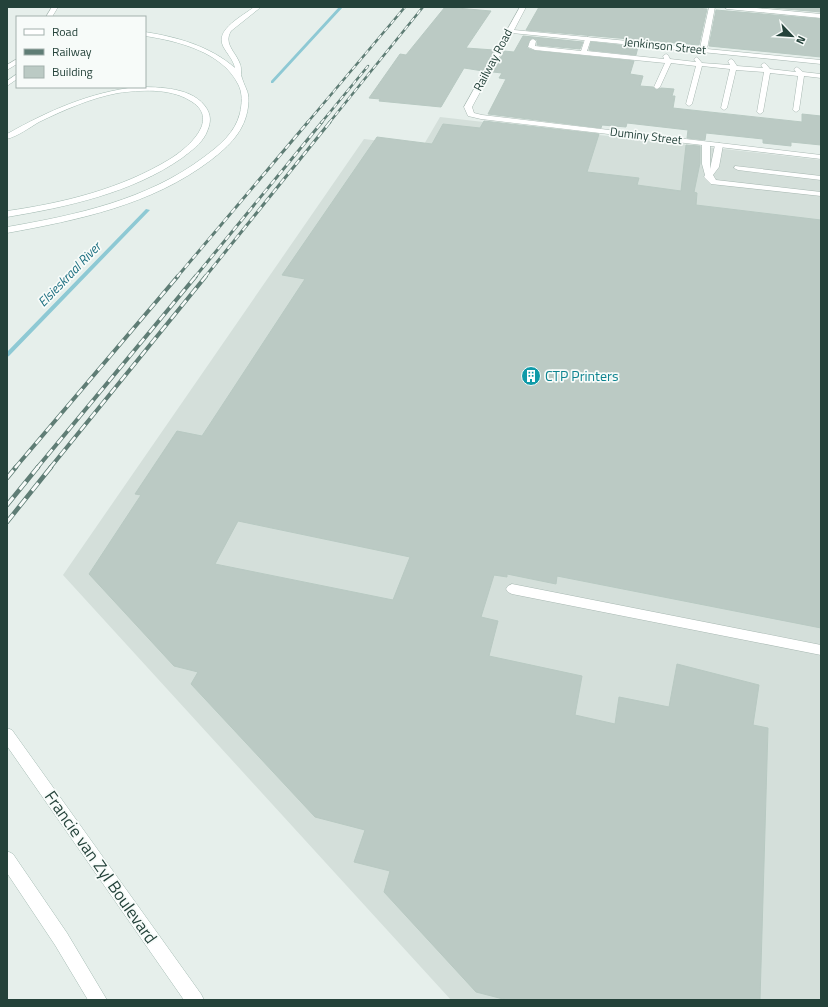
<svg xmlns="http://www.w3.org/2000/svg" width="828" height="1007" font-family="'Titillium Web',sans-serif">
<style>
.built{fill:#d4dfda}
.lines{fill:none;stroke-linecap:round;stroke-linejoin:round}
.stream{fill:#8ec9d4;fill-rule:evenodd}
.building{fill:#bbcac4;stroke:#b8c9c2;fill-rule:evenodd}
.service-casing{stroke:#a8b8b2;stroke-width:1}
.minor-casing{stroke:#a8b8b2;stroke-width:1}
.secondary-casing{stroke:#a4bbb3;stroke-width:1}
.service{fill:#fff;fill-rule:evenodd}
.minor{fill:#fff;fill-rule:evenodd}
.secondary{fill:#fff;fill-rule:evenodd}
.rail-far3-casing{stroke:#5f7d75;stroke-width:2.5}
.rail-far2-casing{stroke:#5f7d75;stroke-width:3}
.rail-far1-casing{stroke:#5f7d75;stroke-width:4}
.rail-casing{stroke:#5f7d75;stroke-width:4.5}
.rail-far3{stroke:#f7fbf9;stroke-width:1.5;stroke-dasharray:5;stroke-linecap:butt}
.rail-far2{stroke:#f7fbf9;stroke-width:2;stroke-dasharray:6;stroke-linecap:butt}
.rail-far1{stroke:#f7fbf9;stroke-width:2.5;stroke-dasharray:8;stroke-linecap:butt}
.rail{stroke:#f7fbf9;stroke-width:3;stroke-dasharray:10;stroke-linecap:butt}
.labels{text-anchor:middle;stroke-width:3.5;stroke-linejoin:round;paint-order:stroke}
.far-street-label{font-size:12px;fill:#24423a;stroke:#f7fbf9}
.far-water-label{font-size:13px;font-style:italic;fill:#1c6f80;stroke:#f7fbf9}
.culture-label{font-size:14px;fill:#0d838f;stroke:#f7fbf9;text-anchor:start}
.near-street-label{font-size:17px;fill:#24423a;stroke:#f7fbf9}
</style>
<rect width="100%" height="100%" fill="#e6efeb"/>
<path class="built" d="M 440,117 L 821,160 L 821,1000 L 451,1000 L 63,575 L 364,139 L 423,146 Z"/>
<g class="lines">
<path class="stream" d="M 339,7 L 343,7 L 273,83 L 271,83 L 271,81 Z
M 146,209 L 150,210 L 9,356 L 7,357 L 7,352 Z"/>
</g>
<path class="building" d="M 445,7 L 491,11 L 466,48 L 494,50 L 483,71 L 464,68 L 441,107 L 379,101 L 380,99 L 369,98 L 400,54 L 406,55 Z
M 539,7 L 687,7 L 707,9 L 699,45 L 526,30 Z
M 762,7 L 821,7 L 821,12 Z
M 716,10 L 821,19 L 821,57 L 709,46 Z
M 523,36 L 583,42 L 580,49 L 537,45 L 537,40 L 532,38 L 529,41 L 527,48 L 535,51 L 634,61 L 630,74 L 643,76 L 640,86 L 653,87 L 656,90 L 661,88 L 674,89 L 672,96 L 675,96 L 673,108 L 802,122 L 802,114 L 821,116 L 821,145 L 791,142 L 791,146 L 763,143 L 763,139 L 706,133 L 705,140 L 687,138 L 688,130 L 627,123 L 626,127 L 602,125 L 601,128 L 488,114 L 506,79 L 499,78 L 502,73 L 493,72 L 504,51 L 514,52 Z
M 591,42 L 638,47 L 636,55 L 589,50 Z
M 484,121 L 599,134 L 587,172 L 639,178 L 637,185 L 681,191 L 686,145 L 700,146 L 700,163 L 694,192 L 697,193 L 696,205 L 821,220 L 821,628 L 557,576 L 556,584 L 507,574 L 507,577 L 494,575 L 481,617 L 498,621 L 489,656 L 582,676 L 575,715 L 615,724 L 619,697 L 669,707 L 677,664 L 759,685 L 753,725 L 768,728 L 760,1000 L 507,1000 L 476,992 L 384,892 L 390,871 L 354,862 L 365,830 L 315,817 L 191,684 L 198,672 L 174,666 L 89,574 L 141,495 L 135,494 L 177,431 L 202,436 L 305,279 L 282,275 L 377,137 L 432,144 L 443,124 L 480,128 ZM 238,521 L 410,557 L 393,600 L 215,564 Z"/>
<g class="lines">
<defs>
<path id="service" d="M 588,37 L 591,39 L 587,51 L 664,59 L 663,56 L 666,54 L 668,55 L 670,59 L 696,62 L 694,59 L 697,57 L 702,63 L 730,65 L 728,61 L 731,59 L 733,60 L 737,66 L 763,68 L 761,65 L 764,63 L 766,64 L 770,69 L 796,72 L 794,69 L 797,67 L 803,72 L 821,74 L 821,78 L 804,76 L 799,110 L 796,112 L 793,110 L 798,76 L 770,73 L 763,112 L 760,114 L 757,112 L 764,72 L 736,70 L 727,108 L 724,110 L 721,108 L 730,69 L 702,66 L 692,104 L 689,106 L 686,104 L 696,66 L 671,63 L 660,87 L 657,89 L 654,87 L 665,63 L 535,50 L 528,47 L 530,41 L 533,39 L 536,41 L 535,46 L 581,51 L 585,39 Z
M 706,142 L 710,144 L 710,169 L 715,145 L 719,143 L 723,145 L 719,167 L 713,175 L 716,180 L 821,192 L 821,196 L 711,184 L 704,177 L 705,175 L 702,164 L 702,144 Z
M 735,166 L 821,176 L 821,180 L 738,170 L 734,168 Z
M 512,584 L 821,645 L 821,655 L 512,594 L 508,592 L 506,589 L 508,586 Z"/>
<path id="minor" d="M 52,7 L 58,7 L 52,17 L 46,17 Z
M 520,7 L 526,7 L 514,30 L 700,48 L 709,7 L 715,7 L 707,49 L 821,60 L 821,64 L 512,33 L 472,107 L 474,113 L 482,115 L 821,155 L 821,159 L 481,119 L 468,116 L 464,107 Z
M 724,7 L 746,7 L 821,14 L 821,18 L 727,9 Z
M 17,59 L 17,64 L 7,70 L 7,65 Z"/>
<path id="secondary" d="M 254,7 L 261,7 L 231,31 C 223,44 236,52 240,64 C 242,68 240,74 242,78 C 246,91 250,91 248,107 C 245,131 229,146 211,160 C 152,205 78,220 7,233 L 7,227 C 76,215 147,200 204,157 C 220,145 235,133 240,113 C 242,104 243,93 238,84 C 222,52 178,41 145,36 L 145,32 C 177,37 210,46 235,68 C 233,59 227,54 223,46 C 215,29 243,16 254,7 Z
M 17,74 L 17,79 L 7,86 L 7,81 Z
M 137,87 C 159,87 194,87 207,109 C 212,118 210,125 206,134 C 201,144 191,151 182,158 C 132,193 67,207 7,217 L 7,211 C 63,203 121,189 170,159 C 189,147 222,118 189,100 C 169,88 140,90 118,93 C 91,98 64,110 39,122 C 29,128 18,136 7,139 L 7,134 C 48,111 90,92 137,87 Z
M 7,728 L 12,730 L 201,994 L 204,1000 L 184,1000 L 7,746 Z
M 7,851 L 13,854 L 67,933 L 107,1000 L 88,1000 L 55,945 L 7,873 Z"/>
</defs>
<use href="#service" class="service-casing"/>
<use href="#minor" class="minor-casing"/>
<use href="#secondary" class="secondary-casing"/>
<use href="#service" class="service"/>
<use href="#minor" class="minor"/>
<use href="#secondary" class="secondary"/>
<defs>
<path id="rail-far3" d="M 307,123 L 405,7
M 321,123 L 368,66
M 329,123 L 423,7"/>
<path id="rail-far2" d="M 177,277 L 308,122
M 195,277 L 322,122
M 205,277 L 330,122"/>
<path id="rail-far1" d="M 15,468 L 178,276
M 37,468 L 196,276
M 50,468 L 206,276"/>
<path id="rail" d="M 7,478 L 16,467
M 7,505 L 38,467
M 7,522 L 51,467"/>
</defs>
<use href="#rail-far3" class="rail-far3-casing"/>
<use href="#rail-far2" class="rail-far2-casing"/>
<use href="#rail-far1" class="rail-far1-casing"/>
<use href="#rail" class="rail-casing"/>
<use href="#rail-far3" class="rail-far3"/>
<use href="#rail-far2" class="rail-far2"/>
<use href="#rail-far1" class="rail-far1"/>
<use href="#rail" class="rail"/>
</g>
<defs>
<symbol id="building-disc" viewBox="-11 -11 22 22"><circle r="9.5" fill="#0f9aa8" stroke="#f7fbf9"/><path d="M-4-6H4V6H1V3H-1V6H-4ZM-2.5-4.3h1.7v1.8h-1.7ZM.8-4.3h1.7v1.8H.8ZM-2.5-1h1.7V.8h-1.7ZM.8-1h1.7V.8H.8Z" fill="#fff"/></symbol>
</defs>
<g fill-rule="evenodd">
<use href="#building-disc" x="520" y="365" width="22" height="22"/>
</g>
<g class="labels">
<g class="far-street-label">
<text transform="translate(665 46) rotate(6)" y="4">Jenkinson Street</text>
<text transform="translate(493 60) rotate(-62)" y="4">Railway Road</text>
<text transform="translate(646 136) rotate(7)" y="4">Duminy Street</text>
</g>
<g class="far-water-label">
<text transform="translate(69 274) rotate(-46)" y="5">Elsieskraal River</text>
</g>
<g class="culture-label">
<text x="545" y="381">CTP Printers</text>
</g>
<g class="near-street-label">
<text transform="translate(101 867) rotate(55)" y="6">Francie van Zyl Boulevard</text>
</g>
</g>
<rect width="828" height="1007" fill="none" stroke="#24423a" stroke-width="16"/>
<rect x="16" y="16" width="130" height="72" fill="#f7fbf9" stroke="#a3b1ad"/>
<rect x="24" y="29" width="20" height="6" fill="#ffffff" stroke="#a3b1ad"/>
<text x="52" y="36" font-size="12" fill="#24423a">Road</text>
<rect x="24" y="49" width="20" height="6" fill="#5f7d75" stroke="#a3b1ad"/>
<text x="52" y="56" font-size="12" fill="#24423a">Railway</text>
<rect x="24" y="66" width="20" height="12" fill="#bbcac4" stroke="#a3b1ad"/>
<text x="52" y="76" font-size="12" fill="#24423a">Building</text>
<g transform="translate(792 36) rotate(115)" stroke="#f7fbf9" stroke-width="3" paint-order="stroke">
<path d="M0-3L7 15L0 10L-7 15Z" fill="#24423a"/>
<text y="-6" font-size="11" font-weight="bold" text-anchor="middle" fill="#24423a">N</text>
</g>
</svg>
